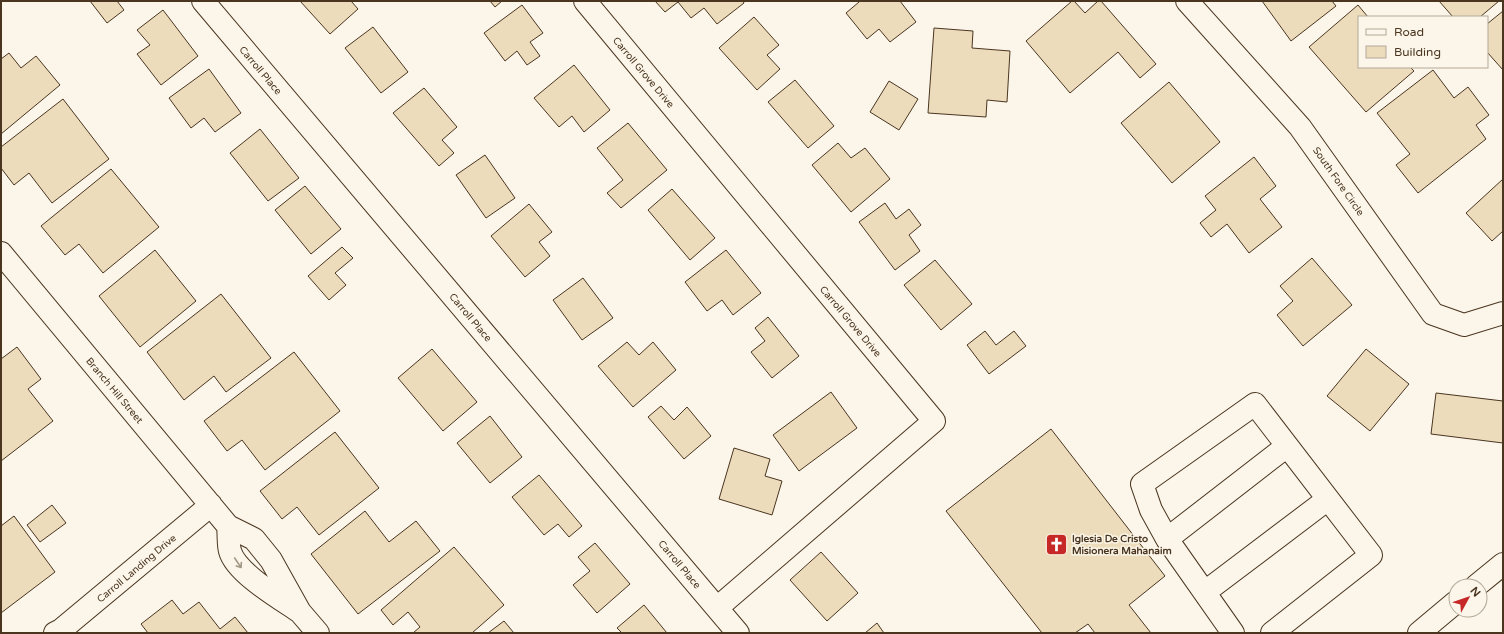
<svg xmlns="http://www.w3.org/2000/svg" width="1504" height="634" font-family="'Varela Round',sans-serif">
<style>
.building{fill:#ecdcbc;stroke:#4a3520}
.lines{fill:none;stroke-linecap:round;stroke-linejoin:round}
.minor-casing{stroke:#4a3520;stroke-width:24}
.major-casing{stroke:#4a3520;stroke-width:24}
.minor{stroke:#fbf6e9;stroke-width:22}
.major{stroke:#fbf6e9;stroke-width:22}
.oneway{stroke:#a29684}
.labels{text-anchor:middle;stroke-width:3;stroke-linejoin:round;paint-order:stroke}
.street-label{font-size:10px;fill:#4a3520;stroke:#fbf6e9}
.poi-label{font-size:10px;font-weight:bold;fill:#4a3520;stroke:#fbf6e9;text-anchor:start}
</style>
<rect width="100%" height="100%" fill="#fbf6e9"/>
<path class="building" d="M 90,1 L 117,1 L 124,10 L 107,23 Z
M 300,1 L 351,1 L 358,9 L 330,34 Z
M 490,1 L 502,1 L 495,7 Z
M 655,1 L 743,1 L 744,3 L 717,24 L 704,8 L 691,18 L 678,2 L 665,12 Z
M 858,1 L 900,1 L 916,22 L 890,42 L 879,29 L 867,39 L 846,13 L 859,2 Z
M 1072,1 L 1074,1 L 1085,13 L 1098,1 L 1101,1 L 1156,64 L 1140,78 L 1118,52 L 1070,93 L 1026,41 Z
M 1262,1 L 1332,1 L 1336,6 L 1291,41 Z
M 1439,1 L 1499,1 L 1480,17 L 1453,17 Z
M 522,5 L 543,33 L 530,42 L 540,56 L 527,65 L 517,51 L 505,61 L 484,33 Z
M 1358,5 L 1368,17 L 1359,17 L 1359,67 L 1410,67 L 1414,71 L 1366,112 L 1309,47 Z
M 163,10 L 198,56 L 161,85 L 137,54 L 150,45 L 137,30 Z
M 1503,11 L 1503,70 L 1487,52 L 1487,24 Z
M 754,17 L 779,45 L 767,55 L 780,69 L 757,90 L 719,48 Z
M 373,27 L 408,72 L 381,93 L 345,48 Z
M 934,28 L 973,31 L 972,48 L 1010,51 L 1007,102 L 987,100 L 986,117 L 928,113 Z
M 9,53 L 21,68 L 36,56 L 60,85 L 1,134 L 1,59 Z
M 574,65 L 610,110 L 584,132 L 572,116 L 559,127 L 534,98 Z
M 209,69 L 241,113 L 215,132 L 204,118 L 191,128 L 169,98 Z
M 1433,70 L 1454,98 L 1468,87 L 1489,115 L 1476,125 L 1486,139 L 1418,193 L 1396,165 L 1410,154 L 1377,113 Z
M 795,80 L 834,126 L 808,148 L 768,102 Z
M 889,81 L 918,99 L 899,130 L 870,112 Z
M 1169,82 L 1220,142 L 1172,183 L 1121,123 Z
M 424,88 L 457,127 L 442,140 L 454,153 L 439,166 L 393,113 Z
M 63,99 L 109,159 L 52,203 L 29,173 L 14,185 L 1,168 L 1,147 Z
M 628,123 L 667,170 L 621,208 L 607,193 L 623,180 L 597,148 Z
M 260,129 L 299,178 L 268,201 L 230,153 Z
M 838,143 L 851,158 L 865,148 L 890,179 L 851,212 L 812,165 Z
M 485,155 L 515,198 L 486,218 L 456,175 Z
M 1254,157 L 1276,186 L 1260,199 L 1282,227 L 1249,253 L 1227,224 L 1211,237 L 1200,223 L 1216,210 L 1205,196 Z
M 111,169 L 159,227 L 103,273 L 79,244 L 65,255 L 41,226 Z
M 1503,179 L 1503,231 L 1492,241 L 1466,213 Z
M 305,186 L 341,229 L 311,254 L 275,210 Z
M 672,189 L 715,238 L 690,260 L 648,210 Z
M 885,203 L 896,219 L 909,209 L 921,225 L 909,235 L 920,251 L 895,270 L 859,222 Z
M 529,204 L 552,232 L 539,242 L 550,256 L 525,277 L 491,236 Z
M 342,247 L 353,258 L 335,273 L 346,285 L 329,300 L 308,276 Z
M 155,250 L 196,301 L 140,347 L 99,296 Z
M 726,250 L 761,293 L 733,315 L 722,300 L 707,311 L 685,282 Z
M 1312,258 L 1352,305 L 1303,346 L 1277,315 L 1293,301 L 1280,286 Z
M 935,260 L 972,304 L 941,330 L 904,285 Z
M 583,278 L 613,318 L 582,340 L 553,300 Z
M 221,294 L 271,358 L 226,392 L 214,376 L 184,400 L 147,352 Z
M 768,317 L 799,356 L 772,378 L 751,352 L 765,341 L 755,328 Z
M 985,331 L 996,345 L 1014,331 L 1026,346 L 989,374 L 967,345 Z
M 627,342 L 639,355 L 653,342 L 676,370 L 633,407 L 598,366 Z
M 17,347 L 41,379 L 28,389 L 53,421 L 1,461 L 1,359 Z
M 432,349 L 477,402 L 443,431 L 398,378 Z
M 1366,349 L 1409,384 L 1370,431 L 1327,396 Z
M 294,352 L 340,411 L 265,470 L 242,440 L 227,451 L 204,421 Z
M 831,392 L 857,428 L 799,471 L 773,435 Z
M 1436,393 L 1503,401 L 1503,443 L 1431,434 Z
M 661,406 L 674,420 L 687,407 L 711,436 L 684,459 L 648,417 Z
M 490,416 L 522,457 L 490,483 L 457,443 Z
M 1051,429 L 1165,576 L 1129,605 L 1151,633 L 1095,633 L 1088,624 L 1075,633 L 1042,633 L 946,511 Z
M 335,432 L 379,488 L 319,535 L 297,507 L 282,519 L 260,491 Z
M 734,448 L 770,459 L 765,476 L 782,481 L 772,515 L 719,499 Z
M 539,475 L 582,526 L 569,537 L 558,524 L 544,535 L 512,497 Z
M 52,505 L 66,523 L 40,542 L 27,525 Z
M 365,511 L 389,542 L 416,521 L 440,551 L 358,614 L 311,554 Z
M 14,516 L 55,572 L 1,613 L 1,526 Z
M 595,543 L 630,584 L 597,613 L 573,585 L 590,571 L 578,557 Z
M 454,547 L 504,605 L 472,633 L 413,633 L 420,627 L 408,612 L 393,625 L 381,610 Z
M 821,552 L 858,593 L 827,621 L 790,580 Z
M 172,600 L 183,614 L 199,602 L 220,629 L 235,617 L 248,633 L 148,633 L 141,624 Z
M 644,605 L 667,633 L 622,633 L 617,628 Z
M 504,621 L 514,633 L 488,633 Z
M 877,623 L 884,633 L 865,633 Z"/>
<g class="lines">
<defs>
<path id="minor" d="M 203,1 L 738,633
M 585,1 L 934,421 L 717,608
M 1187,1 L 1300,127 L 1433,314 L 1464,325 L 1503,313
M 1,253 L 228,526 L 254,539 L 271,560 L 300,612 C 281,599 236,573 230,551 C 228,544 229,534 228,526
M 1167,539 L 1287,446
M 1205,592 L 1328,499
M 300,612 L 318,633
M 55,633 L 61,630 L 211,505
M 1233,633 L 1167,539 L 1151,510 L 1142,484 L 1255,404 L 1371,555 L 1272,633"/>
<path id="major" d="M 1476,586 L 1503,564
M 1419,633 L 1456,602"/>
</defs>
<use href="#minor" class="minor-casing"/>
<use href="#major" class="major-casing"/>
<use href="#minor" class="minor"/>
<use href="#major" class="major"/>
</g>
<defs><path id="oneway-shaft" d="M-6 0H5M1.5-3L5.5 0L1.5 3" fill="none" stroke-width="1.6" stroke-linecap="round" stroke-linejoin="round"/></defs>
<use class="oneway" href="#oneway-shaft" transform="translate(238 563) rotate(56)"/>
<defs>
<symbol id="church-square" viewBox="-11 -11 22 22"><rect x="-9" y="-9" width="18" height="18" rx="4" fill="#c62828" stroke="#fbf6e9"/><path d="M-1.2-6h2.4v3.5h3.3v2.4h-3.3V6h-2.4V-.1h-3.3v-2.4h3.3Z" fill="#fff"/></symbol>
</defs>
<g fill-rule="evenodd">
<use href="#church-square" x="1044" y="532" width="25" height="25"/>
</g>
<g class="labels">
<g class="street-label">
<text transform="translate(261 70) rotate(50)" y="4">Carroll Place</text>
<text transform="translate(644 72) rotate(50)" y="4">Carroll Grove Drive</text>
<text transform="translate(1339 181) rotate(55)" y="4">South Fore Circle</text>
<text transform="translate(471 317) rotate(50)" y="4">Carroll Place</text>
<text transform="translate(851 321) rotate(50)" y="4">Carroll Grove Drive</text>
<text transform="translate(115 390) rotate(50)" y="4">Branch Hill Street</text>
<text transform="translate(680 564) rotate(50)" y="4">Carroll Place</text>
<text transform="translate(136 568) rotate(-40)" y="4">Carroll Landing Drive</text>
</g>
<g class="poi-label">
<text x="1072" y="542">Iglesia De Cristo<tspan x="1072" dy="12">Misionera Mahanaim</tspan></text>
</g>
</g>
<rect width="1504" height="634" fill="none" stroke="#4a3520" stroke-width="4"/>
<rect x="1358" y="16" width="130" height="52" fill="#fbf6e9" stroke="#b4a999"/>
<rect x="1366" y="29" width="20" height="6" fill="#fbf6e9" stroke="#b4a999"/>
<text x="1394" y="36" font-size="12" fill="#4a3520">Road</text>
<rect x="1366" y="46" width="20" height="12" fill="#ecdcbc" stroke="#b4a999"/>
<text x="1394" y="56" font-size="12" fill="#4a3520">Building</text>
<g transform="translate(1468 598) rotate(50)"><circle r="19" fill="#fbf6e9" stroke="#b4a999"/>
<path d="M0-3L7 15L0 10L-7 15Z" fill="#c62828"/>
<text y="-6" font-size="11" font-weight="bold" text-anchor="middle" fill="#4a3520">N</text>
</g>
</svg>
